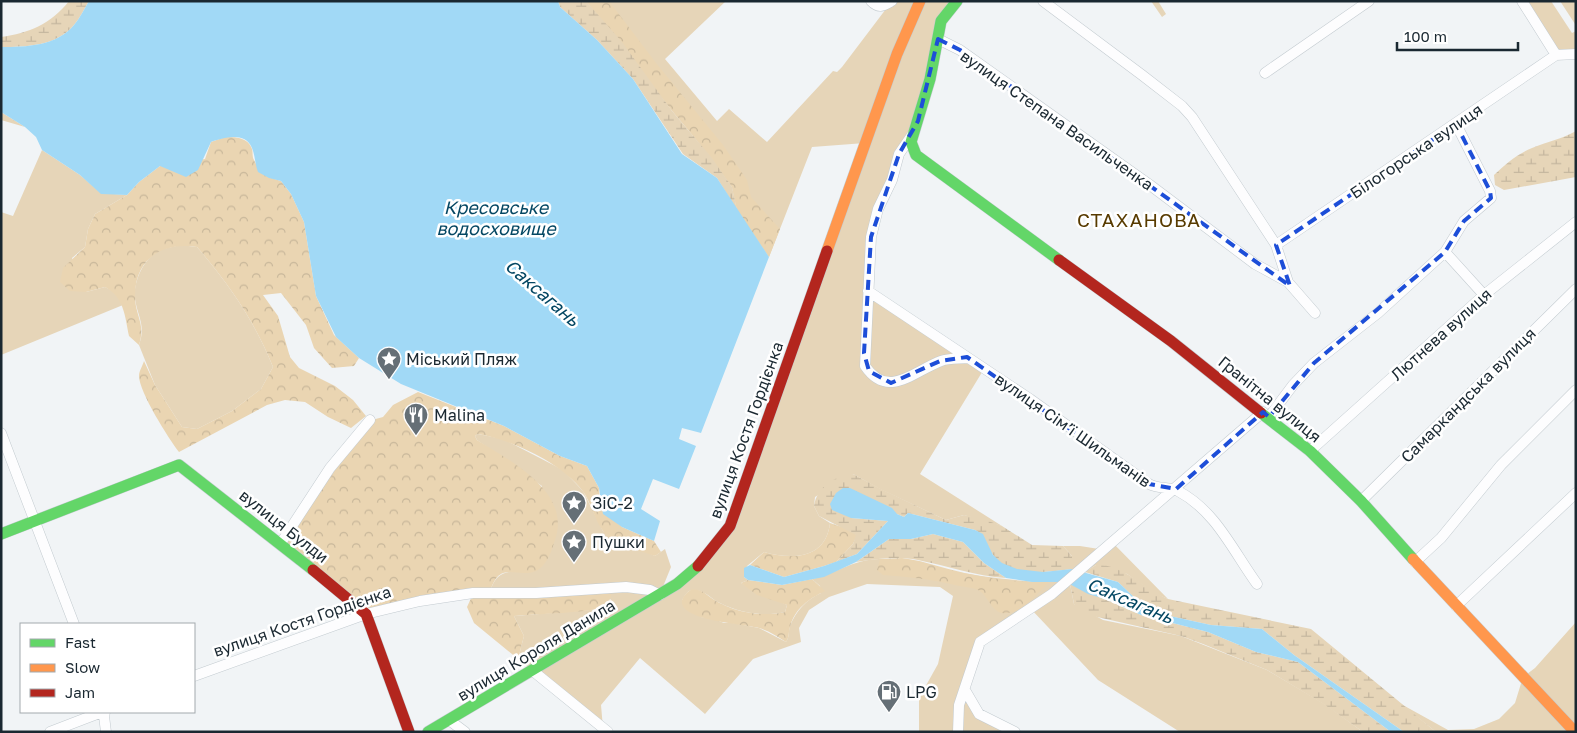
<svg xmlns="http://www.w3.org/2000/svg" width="1577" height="733" font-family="'Golos Text',sans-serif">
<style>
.green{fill:#e6d5b8}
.forest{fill:url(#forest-crowns)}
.wetland{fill:url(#wetland-marsh)}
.water{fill:#a1d9f6}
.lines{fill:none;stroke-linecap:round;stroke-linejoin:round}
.street-casing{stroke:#c3cbd0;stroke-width:11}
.fast-casing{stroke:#c3cbd0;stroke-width:12}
.slow-casing{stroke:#c3cbd0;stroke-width:12}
.jam-casing{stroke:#c3cbd0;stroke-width:12}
.street{stroke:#fdfdfe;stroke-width:10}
.fast{stroke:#63d668;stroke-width:11}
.slow{stroke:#ff974d;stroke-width:11}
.jam{stroke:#b3261e;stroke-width:11}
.marked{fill:none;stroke:#1d4ed8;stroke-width:4;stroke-dasharray:10 6;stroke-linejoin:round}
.labels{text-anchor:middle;stroke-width:5;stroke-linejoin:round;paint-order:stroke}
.street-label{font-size:16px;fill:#1a2831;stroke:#fff}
.poi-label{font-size:16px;fill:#1a2831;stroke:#fff;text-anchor:start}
.water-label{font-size:18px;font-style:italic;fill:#044763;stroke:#fff}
.quarter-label{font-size:19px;letter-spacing:1px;fill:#583b00;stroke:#fff}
</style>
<defs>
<pattern id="forest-crowns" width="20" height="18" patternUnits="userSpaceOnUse" patternTransform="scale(1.25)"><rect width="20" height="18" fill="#ead5b2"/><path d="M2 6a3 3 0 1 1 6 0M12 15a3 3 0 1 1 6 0" fill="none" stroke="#c8b79a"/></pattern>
<pattern id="wetland-marsh" width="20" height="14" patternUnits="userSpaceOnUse" patternTransform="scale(1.25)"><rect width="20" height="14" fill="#e6d5b8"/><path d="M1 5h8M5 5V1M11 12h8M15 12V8" fill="none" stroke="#c5b79f"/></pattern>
</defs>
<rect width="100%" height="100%" fill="#f1f4f6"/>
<path class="green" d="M 586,1 L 726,1 L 665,59 L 717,121 L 729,109 L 767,142 L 833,71 L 837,72 L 842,67 L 892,1 L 957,1 L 945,15 L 930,79 L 878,209 L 868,291 L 984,369 L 920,474 L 1002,526 L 964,515 L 946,520 L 880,489 L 853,474 L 815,497 L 814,506 L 819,516 L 830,523 C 826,559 792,560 764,552 L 747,566 L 744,577 L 748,580 L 741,583 L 787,605 L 785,612 C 764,617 740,613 720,603 C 711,599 704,589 693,590 C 687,590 685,596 682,600 L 701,617 L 711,618 L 724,623 L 733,623 L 759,628 L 786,642 C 790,636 788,632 790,626 C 796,611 806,600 821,593 L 820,586 L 812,579 C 835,574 856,558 881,559 C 900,559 922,566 941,569 C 982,577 1024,583 1066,582 L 1070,584 L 1074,604 L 1103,620 L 1181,636 L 1267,670 L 1326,705 L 1363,732 L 1180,732 L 1098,680 L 1030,608 L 983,639 L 965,690 L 971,703 L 1015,732 L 919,732 L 919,698 L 938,664 L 953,596 L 940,587 L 867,584 L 829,597 L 809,610 L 799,628 L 801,642 L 753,659 L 705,714 L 640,658 L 601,705 L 603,728 L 518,659 L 524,636 L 514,616 L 590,610 L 604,607 L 611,599 L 490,592 C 497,567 513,572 535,571 L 542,486 L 477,440 L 475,436 L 478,434 L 503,439 L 563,470 L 583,491 L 603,531 L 655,556 L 665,549 L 671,567 L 660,594 L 716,547 L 865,143 L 812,147 L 769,257 L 737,210 L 732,187 L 622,42 Z
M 1151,1 L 1158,1 L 1166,14 L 1162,17 Z
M 1522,1 L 1551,1 L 1572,33 L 1576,31 L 1576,60 L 1569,56 L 1556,55 Z
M 1560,1 L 1576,1 L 1576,23 L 1575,24 Z
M 42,150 L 80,175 L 101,193 L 127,195 L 95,214 L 88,229 L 85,247 L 72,258 L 86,292 L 105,287 L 115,292 L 123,305 L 1,355 L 1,212 L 13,216 Z
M 180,245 L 197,247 C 229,284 255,322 273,367 L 261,389 L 232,411 L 197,429 L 182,427 L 155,385 L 139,345 C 146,325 138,318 135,299 C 133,282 143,260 158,251 C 164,248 174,247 180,245 Z
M 1110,540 L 1168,599 L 1156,594 L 1127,574 L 1096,565 L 1085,572 L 1072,569 L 1072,556 L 1063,546 L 1080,546 L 1099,549 Z
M 1576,622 L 1576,732 L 1436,732 L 1401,704 L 1448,730 L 1474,729 L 1499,719 L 1515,703 L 1523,677 L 1535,668 Z"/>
<path class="forest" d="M 586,1 L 609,1 L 656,63 L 723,145 L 747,180 L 751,197 L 780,229 L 769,257 L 737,210 L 732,187 L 711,157 L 672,111 Z
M 225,137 C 235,137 248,137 252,149 C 253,152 252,157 254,160 C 259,172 270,178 281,181 L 291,194 L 304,222 L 316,296 L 334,335 L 359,358 L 354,366 L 332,368 L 314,348 L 306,325 L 281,293 L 263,295 L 278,316 L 290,357 L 299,368 L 335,386 L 353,400 L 366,416 L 351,428 L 328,417 L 305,402 L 285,400 L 267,405 L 179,452 C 169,439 139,392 139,376 C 139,371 143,365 144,361 L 155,385 L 182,427 L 197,429 L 232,411 L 261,389 L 273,367 C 255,322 229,284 197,247 C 163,242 135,258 135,296 C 135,316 146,323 139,345 L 129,336 C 125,316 124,297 105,287 L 86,292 L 70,291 L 60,282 L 63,268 L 85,247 L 88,229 L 95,214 L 127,195 L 139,182 L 160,166 L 205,159 L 211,142 Z
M 418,392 L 504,426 L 560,456 L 587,466 L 599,488 L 600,502 L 622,527 L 654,541 L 661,552 L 655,556 C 639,550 614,545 603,531 C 594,519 591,502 582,490 C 560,462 512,440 478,434 L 475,436 L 477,440 C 512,462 574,493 554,543 C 551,553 546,566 536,571 C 516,579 500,559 490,592 L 612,588 C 611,595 611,601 605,606 C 596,613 531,614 514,616 L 524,636 L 518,659 L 474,623 L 467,607 L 473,594 L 366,614 L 281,543 L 372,420 L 383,417 L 393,405 Z
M 830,523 L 848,529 L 857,535 L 853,544 L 836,562 L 824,566 L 784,577 L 750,565 L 764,552 C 792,560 826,559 830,523 Z
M 902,558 C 927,561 950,571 975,575 C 998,580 1025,583 1049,582 C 1038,593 1020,616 1002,613 C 991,611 988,595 978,590 C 971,587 963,587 955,585 C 931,579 908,577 883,575 L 877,570 L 880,559 Z
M 812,579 L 825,591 C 809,599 795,608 790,627 C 788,633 790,636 786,642 C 777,636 769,631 759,628 C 745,624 678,621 682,600 C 683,597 686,593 689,591 C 693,588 702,590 706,594 C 727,611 759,618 785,612 L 787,605 L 757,595 L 741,583 L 748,580 L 782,585 Z"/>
<path class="wetland" d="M 69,1 L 89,1 C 84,9 80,18 74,25 C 57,46 26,47 1,47 L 1,37 C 29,33 51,24 69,1 Z
M 558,1 L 586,1 L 622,42 L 672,111 L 711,157 L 732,187 L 737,210 L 717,178 L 683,154 L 633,79 L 597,40 L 560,7 Z
M 1,112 L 25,127 L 1,120 Z
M 1576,131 L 1576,177 L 1504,190 L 1495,185 L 1494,175 C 1506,164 1517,154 1532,148 C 1548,141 1560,140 1576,131 Z
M 853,474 L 881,489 L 946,520 L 964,515 L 980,518 L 1002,526 L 1032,545 L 1063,546 L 1072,556 L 1072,569 C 1048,572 1009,578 993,555 C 986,545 987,536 975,530 L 908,513 L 904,517 L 897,514 L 851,518 L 888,521 L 857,554 L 836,562 L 853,544 L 856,535 L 819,516 L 814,506 C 817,487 834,476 853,474 Z
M 933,534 L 963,542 L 984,563 L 1006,578 C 975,576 948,566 918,560 C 897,556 876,559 856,562 L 889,539 L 911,539 Z
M 1096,565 C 1124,564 1144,589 1168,599 L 1311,629 L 1436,732 L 1404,732 L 1294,655 L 1262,629 L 1211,625 L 1165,615 L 1138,601 L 1118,582 L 1085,572 Z
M 1070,584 L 1141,615 L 1208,632 L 1256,652 L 1298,662 L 1391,732 L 1363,732 L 1325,705 L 1267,670 L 1203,644 L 1181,636 L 1084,614 L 1074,604 Z"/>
<path class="water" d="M 89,1 L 558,1 L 560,7 L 597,40 L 633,79 L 682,154 L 717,178 L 769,257 L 701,433 L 682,428 L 679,439 L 696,446 L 679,489 L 653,479 L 641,509 L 660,521 L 654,541 L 622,527 L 603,514 L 599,488 L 587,466 L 560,456 L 504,426 L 401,384 L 359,358 L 336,337 L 316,296 L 304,222 L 291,194 L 281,181 L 269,178 L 258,172 C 255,164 255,155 252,148 C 245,131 223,138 211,142 L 198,170 L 186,177 L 160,166 L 139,182 L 127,195 L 101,194 L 80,175 L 42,150 L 36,137 L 25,127 L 1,112 L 1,47 C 26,47 57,46 74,25 C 80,18 84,9 89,1 Z
M 843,488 L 850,488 L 892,508 L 897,514 L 904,517 L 908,513 L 975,530 L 983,534 L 993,555 L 1002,563 L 1017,569 L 1043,572 L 1072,569 L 1118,582 L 1138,601 L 1165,615 L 1211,625 L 1262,629 L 1294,655 L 1404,732 L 1391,732 L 1298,662 L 1256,652 L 1208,632 L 1141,615 L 1112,601 L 1088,594 L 1066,582 L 1032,582 L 1006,578 L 984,563 L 963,542 L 933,534 L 911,539 L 889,539 L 856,562 L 824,577 L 782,585 L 748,580 L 744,577 L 744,568 L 750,565 L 784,577 L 824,566 L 857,554 L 888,521 L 851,518 L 832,510 L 830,504 L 836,493 Z"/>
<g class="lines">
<defs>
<path id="street" d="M 871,1 C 879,9 883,6 892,1
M 1043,1 L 1142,75 L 1182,106 L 1192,117 L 1276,245 L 1288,282
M 1522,1 L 1556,55
M 938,39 L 960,50 L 1150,185 L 1255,264 L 1288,282 L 1315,313
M 1556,55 L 1576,54
M 1265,73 L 1369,1
M 912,135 L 899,154 L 892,180 L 878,209 L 871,237 L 865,366 C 888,400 914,371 941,361 C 949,358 959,359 968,358
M 1276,245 L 1556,55
M 1445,252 L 1484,295
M 868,291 L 1030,399 L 1149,484 C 1158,489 1171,487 1178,491 C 1216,511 1233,551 1257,584
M 1269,417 L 1293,385 L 1314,363 L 1378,313 L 1445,252 L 1464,221 L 1491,198 L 1490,191 L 1456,124
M 1,433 L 74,624
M 1310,451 L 1484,295 L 1576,222
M 1361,501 L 1576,289
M 281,543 L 330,468 L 370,420
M 1415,562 L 1441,538 L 1501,465 L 1576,390
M 1456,606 L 1576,493
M 533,671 L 608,732
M 194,676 L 366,614 L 420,601 L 473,593 L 536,593 L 626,587 L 650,590 L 660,595
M 965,690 L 979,714 L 1015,732
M 105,712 L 104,716 L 106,732
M 449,720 L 465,732
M 50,732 L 102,712
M 958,732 L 959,705 L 980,642 L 1052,594 L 1263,412"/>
<path id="fast" d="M 957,1 L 941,21 L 930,79 L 911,142 L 916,155 L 1059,260
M 1261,413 L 1310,451 L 1361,501 L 1413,559
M 1,534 L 179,465 L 313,570
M 428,732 L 677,584 L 698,566"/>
<path id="slow" d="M 827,251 L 897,54 L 920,1
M 1413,559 L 1575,732"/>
<path id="jam" d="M 1059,260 L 1171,341 L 1261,413
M 698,566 L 730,526 L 827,251
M 313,570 L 366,614 L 409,732"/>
</defs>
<use href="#street" class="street-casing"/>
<use href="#fast" class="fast-casing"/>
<use href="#slow" class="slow-casing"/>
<use href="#jam" class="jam-casing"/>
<use href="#street" class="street"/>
<use href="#fast" class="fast"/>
<use href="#slow" class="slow"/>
<use href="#jam" class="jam"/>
</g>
<path class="marked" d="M 938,39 L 960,50 L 1290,286 L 1276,245 L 1456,124 L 1490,191 L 1491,198 L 1464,221 L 1445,252 L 1314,363 L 1269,417 L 1263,412 L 1176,489 L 1149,484 L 967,357 L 940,361 L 891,383 L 869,371 L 864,353 L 871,237 L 899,154 L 918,121 Z"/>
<defs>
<symbol id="sight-pin" viewBox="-11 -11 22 30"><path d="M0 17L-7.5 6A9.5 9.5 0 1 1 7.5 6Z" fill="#656f76" stroke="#fff"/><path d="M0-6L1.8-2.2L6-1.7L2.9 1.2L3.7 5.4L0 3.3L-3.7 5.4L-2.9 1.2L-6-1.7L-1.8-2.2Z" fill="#fff"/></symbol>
<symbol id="restaurant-pin" viewBox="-11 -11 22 30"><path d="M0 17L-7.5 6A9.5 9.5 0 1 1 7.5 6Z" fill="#656f76" stroke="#fff"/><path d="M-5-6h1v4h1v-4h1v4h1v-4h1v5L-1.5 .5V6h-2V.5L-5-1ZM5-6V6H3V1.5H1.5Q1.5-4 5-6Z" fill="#fff"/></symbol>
<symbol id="fuel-pin" viewBox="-11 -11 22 30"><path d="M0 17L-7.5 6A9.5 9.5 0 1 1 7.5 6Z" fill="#656f76" stroke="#fff"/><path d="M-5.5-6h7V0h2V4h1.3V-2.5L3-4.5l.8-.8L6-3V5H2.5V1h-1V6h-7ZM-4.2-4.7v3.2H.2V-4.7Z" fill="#fff"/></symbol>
</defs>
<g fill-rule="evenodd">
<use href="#sight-pin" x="375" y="345" width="28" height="38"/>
<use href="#restaurant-pin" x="402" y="401" width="28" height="38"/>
<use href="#sight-pin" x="560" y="489" width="28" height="38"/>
<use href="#sight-pin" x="560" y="528" width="28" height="38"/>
<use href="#fuel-pin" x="875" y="678" width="28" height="38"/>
</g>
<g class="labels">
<g class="street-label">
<text transform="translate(1057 120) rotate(35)" y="6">вулиця Степана Васильченка</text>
<text transform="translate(1416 151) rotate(-34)" y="6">Білогорська вулиця</text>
<text transform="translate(1441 334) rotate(-42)" y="6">Лютнева вулиця</text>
<text transform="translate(1468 395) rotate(-45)" y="6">Самаркандська вулиця</text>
<text transform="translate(1270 399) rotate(39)" y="6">Гранітна вулиця</text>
<text transform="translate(746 430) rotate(-70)" y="6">вулиця Костя Гордієнка</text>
<text transform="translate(1073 430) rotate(35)" y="6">вулиця Сімʼї Шильманів</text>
<text transform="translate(284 526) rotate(38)" y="6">вулиця Булди</text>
<text transform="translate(302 621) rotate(-19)" y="6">вулиця Костя Гордієнка</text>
<text transform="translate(536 650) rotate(-31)" y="6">вулиця Короля Данила</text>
</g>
<g class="poi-label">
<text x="406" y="365">Міський Пляж</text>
<text x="434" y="421">Malina</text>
<text x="592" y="509">ЗіС-2</text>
<text x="592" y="548">Пушки</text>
<text x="906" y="698">LPG</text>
</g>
<g class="water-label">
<text x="496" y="214">Кресовське<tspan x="496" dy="21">водосховище</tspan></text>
<text transform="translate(542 293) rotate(41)" y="6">Саксагань</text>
<text transform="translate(1130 601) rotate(23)" y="6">Саксагань</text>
</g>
<g class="quarter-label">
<text x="1139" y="227">СТАХАНОВА</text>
</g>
</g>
<rect width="1577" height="733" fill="none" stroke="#1a2831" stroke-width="5"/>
<rect x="20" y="623" width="175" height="90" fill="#ffffff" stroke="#a3a9ad"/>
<rect x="30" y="639" width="25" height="8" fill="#63d668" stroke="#a3a9ad"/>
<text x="65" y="648" font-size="15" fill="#1a2831">Fast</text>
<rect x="30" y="664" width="25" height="8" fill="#ff974d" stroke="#a3a9ad"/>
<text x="65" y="673" font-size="15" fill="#1a2831">Slow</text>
<rect x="30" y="689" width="25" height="8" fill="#b3261e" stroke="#a3a9ad"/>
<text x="65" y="698" font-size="15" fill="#1a2831">Jam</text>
<path d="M1397 42v8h121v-8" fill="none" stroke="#1a2831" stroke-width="2.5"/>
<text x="1404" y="42" font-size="15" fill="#1a2831" stroke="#ffffff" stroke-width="4" paint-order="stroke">100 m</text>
</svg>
